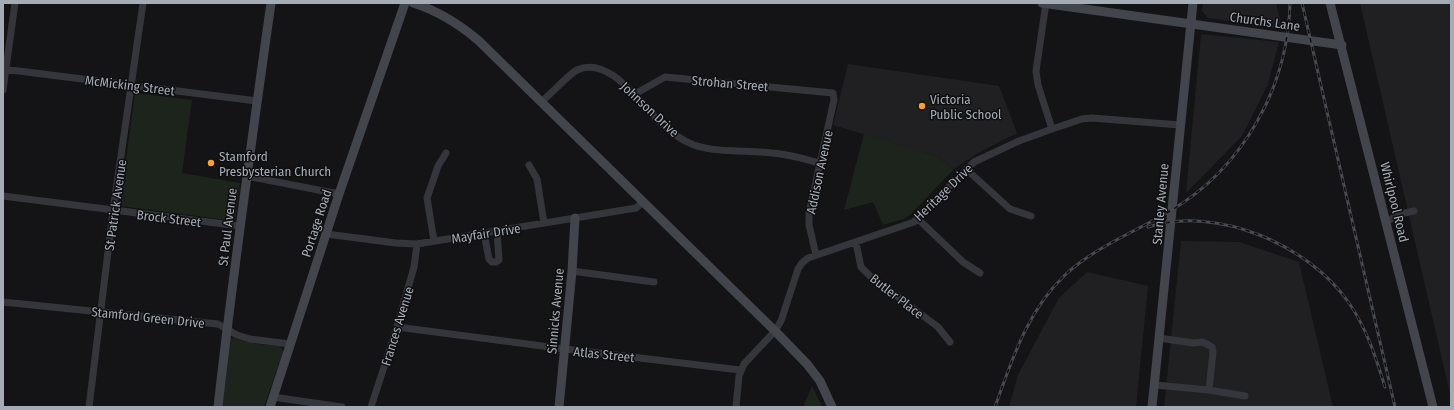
<svg xmlns="http://www.w3.org/2000/svg" width="1454" height="410" font-family="'Fira Sans Condensed',sans-serif">
<style>
.built{fill:#202023}
.green{fill:#1c241c}
.lines{fill:none;stroke-linecap:round;stroke-linejoin:round}
.street{stroke:#35363b;stroke-width:7}
.secondary{stroke:#42454b;stroke-width:9}
.rail-casing{stroke:#474a50;stroke-width:3}
.rail{stroke:#0f0f11;stroke-width:1.5;stroke-dasharray:4.5;stroke-linecap:butt}
.poi-dot{fill:#f9a228;stroke:#0f0f11;stroke-width:1.5}
.labels{text-anchor:middle;stroke-width:3;stroke-linejoin:round;paint-order:stroke}
.street-label{font-size:13px;fill:#a5acb6;stroke:#0f0f11}
.poi-label{font-size:13px;fill:#a5acb6;stroke:#0f0f11;text-anchor:start}
</style>
<rect width="100%" height="100%" fill="#141416"/>
<path class="built" d="M 1203,3 L 1276,3 L 1283,29 L 1208,18 L 1202,11 Z
M 1360,3 L 1451,3 L 1451,398 Z
M 1201,34 L 1279,42 L 1268,84 L 1242,136 L 1186,193 Z
M 848,64 L 999,86 L 1017,133 L 978,153 L 954,169 L 936,156 L 833,125 Z
M 1181,241 L 1239,242 L 1299,262 L 1333,407 L 1164,407 Z
M 1087,272 L 1148,286 L 1136,407 L 1009,407 L 1018,375 L 1059,298 Z"/>
<path class="green" d="M 135,93 L 192,100 L 182,173 L 240,183 L 235,221 L 120,206 Z
M 864,134 L 936,156 L 954,169 L 911,214 L 904,219 L 883,225 L 873,202 L 844,210 Z
M 232,338 C 247,342 263,346 279,345 L 282,349 L 283,352 L 264,407 L 222,407 L 229,340 Z
M 812,386 L 821,404 L 822,407 L 803,407 Z"/>
<g class="lines">
<path class="street" d="M 1046,3 L 1036,71 L 1038,85 L 1052,129
M 3,69 L 257,101
M 3,90 L 15,3
M 635,94 L 665,77 L 833,93 L 834,100 L 809,213 L 809,225 L 816,255
M 541,102 C 550,95 569,74 577,70 C 609,55 640,103 659,121 C 669,131 681,140 694,145 C 717,153 748,150 772,153 C 788,154 804,159 820,163
M 529,165 L 537,179 L 544,223
M 966,169 L 1010,209 L 1031,216
M 246,176 L 339,194
M 3,196 L 240,226
M 918,219 L 963,262 L 980,273
M 1386,222 L 1400,214 L 1414,211
M 484,233 L 489,259 L 492,262 L 496,262 L 499,260 L 497,231
M 326,234 L 396,243 L 417,244 L 636,208 L 643,202
M 434,241 L 427,198 L 438,166 L 446,153
M 856,243 L 861,267 L 870,276 L 938,327 L 950,342
M 572,271 L 654,282
M 3,302 L 218,324 L 237,335 L 250,339 L 290,344
M 397,327 L 565,349 L 740,370
M 1159,338 L 1193,343 L 1203,342 L 1212,347 L 1213,352 L 1209,390
M 1155,385 L 1209,390 L 1245,396
M 273,397 L 342,407
M 89,407 L 113,211 L 143,3
M 371,407 L 397,327 L 414,267 L 417,244
M 736,407 L 739,376 L 744,364 L 775,331 L 781,321 L 798,269 L 802,263 L 808,258 L 914,222 L 974,162 L 1019,141 L 1052,129 L 1082,119 L 1092,118 L 1180,125"/>
<path class="secondary" d="M 413,3 C 439,11 459,24 479,41 L 775,331 L 807,364 L 820,381 L 832,407
M 1042,3 L 1342,45
M 1330,3 L 1433,407
M 218,407 C 233,272 252,137 271,3
M 270,407 L 339,194 L 405,3
M 559,407 L 572,271 L 575,218
M 1152,407 L 1193,3"/>
<defs>
<path id="rail" d="M 1302,3 L 1395,407
M 1148,227 C 1217,205 1309,245 1349,303 C 1367,329 1376,358 1385,387
M 995,407 C 1012,360 1027,311 1065,275 C 1095,247 1135,232 1170,211 C 1243,168 1288,87 1290,3"/>
</defs>
<use href="#rail" class="rail-casing"/>
<use href="#rail" class="rail"/>
</g>
<g class="poi-dot">
<circle cx="922" cy="106" r="4"/>
<circle cx="211" cy="163" r="4"/>
</g>
<g class="labels">
<g class="street-label">
<text transform="translate(1265 21) rotate(8)" y="5">Churchs Lane</text>
<text transform="translate(730 83) rotate(5)" y="5">Strohan Street</text>
<text transform="translate(130 85) rotate(7)" y="5">McMicking Street</text>
<text transform="translate(650 109) rotate(43)" y="5">Johnson Drive</text>
<text transform="translate(819 172) rotate(-78)" y="5">Addison Avenue</text>
<text transform="translate(943 192) rotate(-44)" y="5">Heritage Drive</text>
<text transform="translate(1395 202) rotate(76)" y="5">Whirlpool Road</text>
<text transform="translate(1160 204) rotate(-85)" y="5">Stanley Avenue</text>
<text transform="translate(115 205) rotate(-82)" y="5">St Patrick Avenue</text>
<text transform="translate(169 218) rotate(7)" y="5">Brock Street</text>
<text transform="translate(316 223) rotate(-72)" y="5">Portage Road</text>
<text transform="translate(227 227) rotate(-83)" y="5">St Paul Avenue</text>
<text transform="translate(486 233) rotate(-9)" y="5">Mayfair Drive</text>
<text transform="translate(897 296) rotate(38)" y="5">Butler Place</text>
<text transform="translate(555 311) rotate(-85)" y="5">Sinnicks Avenue</text>
<text transform="translate(148 317) rotate(6)" y="5">Stamford Green Drive</text>
<text transform="translate(397 326) rotate(-73)" y="5">Frances Avenue</text>
<text transform="translate(604 354) rotate(6)" y="5">Atlas Street</text>
</g>
<g class="poi-label">
<text x="930" y="104">Victoria<tspan x="930" dy="15">Public School</tspan></text>
<text x="219" y="161">Stamford<tspan x="219" dy="15">Presbysterian Church</tspan></text>
</g>
</g>
<rect width="1454" height="410" fill="none" stroke="#a5acb6" stroke-width="8"/>
</svg>
